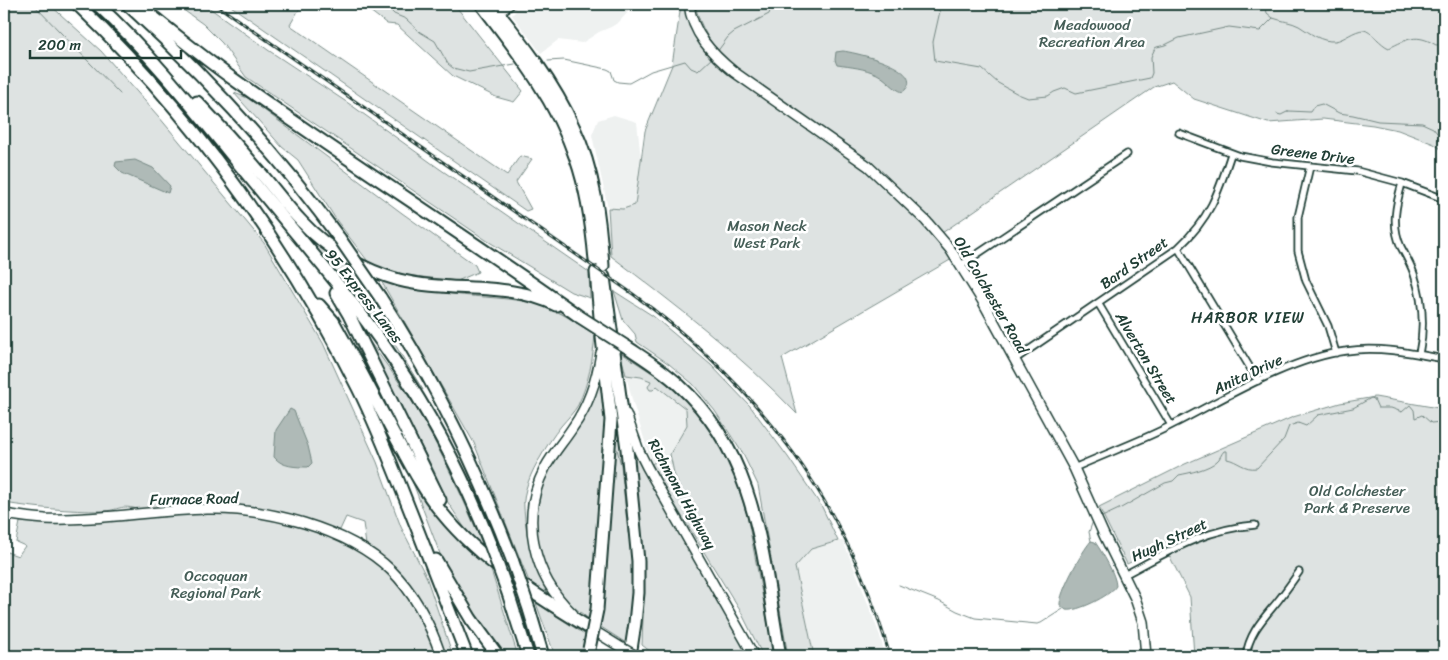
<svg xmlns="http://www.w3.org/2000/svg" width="1448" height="660" font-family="Sriracha,sans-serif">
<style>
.built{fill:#eef1f0}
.green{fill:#dee3e2;stroke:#7e908b}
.water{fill:#afbab7;stroke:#758883}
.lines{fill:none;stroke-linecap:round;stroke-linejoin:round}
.stream{stroke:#758883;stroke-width:1}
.street-casing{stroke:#1f3d34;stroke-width:9}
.secondary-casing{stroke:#1f3d34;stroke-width:12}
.primary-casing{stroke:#1f3d34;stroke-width:12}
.highway-casing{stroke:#1f3d34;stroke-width:15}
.street{stroke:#fff;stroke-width:5.5}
.secondary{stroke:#fff;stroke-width:9}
.primary{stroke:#fff;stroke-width:9}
.highway{stroke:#fff;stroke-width:11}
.rail-casing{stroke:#1f3d34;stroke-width:3}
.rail{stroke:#fff;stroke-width:1;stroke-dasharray:4;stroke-linecap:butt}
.primary-bridge-casing{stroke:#1f3d34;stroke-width:12;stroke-linecap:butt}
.highway-bridge-casing{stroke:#1f3d34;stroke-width:15;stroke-linecap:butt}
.primary-bridge{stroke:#fff;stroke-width:9}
.highway-bridge{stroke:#fff;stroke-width:11}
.labels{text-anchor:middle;stroke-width:5;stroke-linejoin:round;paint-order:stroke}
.park-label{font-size:15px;fill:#455e57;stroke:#fff}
.street-label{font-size:15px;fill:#1f3d34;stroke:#fff}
.neighbourhood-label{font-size:16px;letter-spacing:1px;fill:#1f3d34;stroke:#fff}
</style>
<rect width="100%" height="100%" fill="#fff"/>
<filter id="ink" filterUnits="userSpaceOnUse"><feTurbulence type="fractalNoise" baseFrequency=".02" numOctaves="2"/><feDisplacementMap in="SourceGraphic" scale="10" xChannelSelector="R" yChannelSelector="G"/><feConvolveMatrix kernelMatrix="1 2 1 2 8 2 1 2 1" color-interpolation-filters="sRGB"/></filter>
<g filter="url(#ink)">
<path class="built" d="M 520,4 L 629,4 L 628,12 L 619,22 L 611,27 L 599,32 L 582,43 L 558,40 L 541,53 L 512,15 L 516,11 L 514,8 Z
M 614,115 L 637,122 L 641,160 L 635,205 L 623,209 L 608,208 L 592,135 L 598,120 Z
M 626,375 L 641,377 L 652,381 L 686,409 L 687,425 L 670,454 L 674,473 L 679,487 L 675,491 L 657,462 L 652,464 L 633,403 Z
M 838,541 L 843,541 L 859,580 L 880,636 L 885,656 L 814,656 L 795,567 L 811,549 Z"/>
<path class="green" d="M 4,4 L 49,4 L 101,51 L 159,117 L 264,243 L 323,343 L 377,462 L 401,527 L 426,576 L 453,656 L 443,656 L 430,616 L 396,569 L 366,545 L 363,523 L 346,517 L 340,530 L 240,506 L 221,505 L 140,510 C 119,503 120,511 102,511 C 69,511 36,508 4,503 Z
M 175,4 L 204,4 L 268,50 L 351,105 L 437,167 L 589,272 L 590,298 L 571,292 L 486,240 L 246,77 L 222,43 L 203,24 Z
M 228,4 L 320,4 L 301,6 L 290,25 L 507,175 L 520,156 L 532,159 L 516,182 L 531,209 L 526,211 Z
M 361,4 L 454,4 L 523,91 L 514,102 L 496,97 L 453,76 L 397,25 L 387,24 Z
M 695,4 L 1444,4 L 1444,151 L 1434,144 L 1398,130 L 1373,125 L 1323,119 L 1268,123 L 1194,99 L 1172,81 L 1154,87 L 942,233 L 926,215 L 862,155 L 728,63 C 711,44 700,28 695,4 Z
M 681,5 L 686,7 L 700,40 L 871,173 C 885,189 902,201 917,217 C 930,230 941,244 952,259 L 782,358 L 797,414 C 740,354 677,306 611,256 L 608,208 L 623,209 L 635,205 L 645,131 L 672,65 Z
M 234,93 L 248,98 L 402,213 L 475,265 L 478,272 L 457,281 L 405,275 L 370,264 L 337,221 L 298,160 L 282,147 Z
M 303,231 L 341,257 L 423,390 L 381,329 Z
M 380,279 C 404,285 428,291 452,294 C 482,298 512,297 540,305 C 560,311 577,323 595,334 C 593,359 589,382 578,405 C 574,412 567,419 561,426 C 553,436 546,447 540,458 C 532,470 522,493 524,508 C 526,540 535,571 550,599 L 532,589 L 474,443 Z
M 614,291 L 653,316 L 711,365 L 750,406 L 788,457 L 822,507 L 838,541 L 811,549 L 795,567 L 814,656 L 788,656 L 758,485 L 743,454 L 715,411 L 693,384 L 669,364 L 637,342 L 635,334 L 623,320 Z
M 364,334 C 381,357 399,381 415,406 C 441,451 464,499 484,548 L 466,530 L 447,501 L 434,471 Z
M 607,352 C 620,426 632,501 633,575 C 633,598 629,621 626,643 L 598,625 L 614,451 Z
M 620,352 L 663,380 L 686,401 L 705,422 L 729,458 L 747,515 L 774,656 L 763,656 L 741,612 L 667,492 L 652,464 L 656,461 L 675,491 L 679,487 L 674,473 L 670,454 L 687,425 L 686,409 L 657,386 L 653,390 L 650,390 L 648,387 L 651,381 L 641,377 L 626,375 Z
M 602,360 L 605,415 L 604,441 L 590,620 L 569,603 L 562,595 L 546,571 L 537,541 L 535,525 L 536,506 L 545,473 L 562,448 Z
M 1375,397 L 1444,409 L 1444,656 L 1194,656 L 1190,597 L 1164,545 L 1127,564 L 1099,507 L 1185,464 L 1293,417 L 1340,403 Z
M 626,421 L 750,656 L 656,656 L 642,645 L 644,590 Z
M 408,470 L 490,567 L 518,656 L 504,656 L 473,615 L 445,567 Z
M 205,513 C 233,513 264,514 292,522 C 336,535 386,561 411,601 C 421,618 430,637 436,656 L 4,656 L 4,551 L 18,556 L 25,546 L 16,542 L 20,522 Z
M 536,603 L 586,635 L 582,656 L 555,656 Z"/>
<path class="water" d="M 843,51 C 857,53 929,69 903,92 C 894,90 887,79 877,74 C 864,68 851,67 837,65 L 835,60 L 836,52 Z
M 135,160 L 153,168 L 170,186 L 168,193 L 122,173 L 115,166 L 116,162 Z
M 290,409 L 294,411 L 308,446 L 312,463 L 308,467 C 296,467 282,467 274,457 L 276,430 Z
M 1091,541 L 1095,542 C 1102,552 1116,575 1116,586 C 1110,596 1077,612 1066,610 L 1060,605 C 1059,593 1082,551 1091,541 Z"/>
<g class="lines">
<path class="stream" d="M 33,4 L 120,94
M 388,4 L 392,12 L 394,14 L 406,19 L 420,32 L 435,41 L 448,64 L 453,68 L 469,72 L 515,64
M 896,4 L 900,9 C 909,10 915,7 923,4
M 927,4 L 940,11 L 933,42 L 935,61 L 982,69 L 998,83 L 1018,94 L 1028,98 L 1048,96 L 1054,92 L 1065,88 L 1076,93 L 1150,78 L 1152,73 L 1151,57 L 1155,48 L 1157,47 L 1165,45 L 1179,38 L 1229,27 L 1260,31 L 1273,18 C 1281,21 1292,22 1299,26 C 1310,33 1321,42 1335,41 C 1344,40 1354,30 1364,30 C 1371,31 1381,45 1389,48 C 1408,39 1416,33 1436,45 L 1444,44
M 1265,4 L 1267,13 L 1273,18
M 252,5 L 254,4
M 717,52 L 728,37 L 734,32 L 769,14 L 770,11 C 768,7 762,9 760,4
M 548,61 L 564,60 L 607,69 L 611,71 L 614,80 L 618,82 L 629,83 L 651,71 L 685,61 L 691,68 L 698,71 L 713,57
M 1443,113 L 1444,112
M 1277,114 L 1281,115 L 1289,111 L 1310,112 L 1314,106 L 1322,104 L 1339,113 L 1353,115 L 1378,121 L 1422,123 L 1433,128 L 1437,133 L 1444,133
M 1443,120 L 1444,120
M 617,449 L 621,465 L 628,533
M 1100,518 L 1121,508 L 1165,483 L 1173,481 L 1179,475 C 1189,473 1209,469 1217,461 C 1220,459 1221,454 1224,451 L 1227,451 L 1227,459 C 1238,461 1244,470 1257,468 L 1284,439 L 1289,426 L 1298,423 L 1306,426 L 1318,415 L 1353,408 L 1371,398 L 1374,399 L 1378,408 L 1391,408 L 1402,412 L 1410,405 L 1414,410 L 1415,418 L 1422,415 L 1431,423 L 1441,422 L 1444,420
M 1091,541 L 1089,532 L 1093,521
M 899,585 L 939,601 L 957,611 L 975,618 L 1037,624 L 1041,623 L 1063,609"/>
<defs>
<path id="street" d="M 1179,133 L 1240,156 L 1272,162 L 1357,171 L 1402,183 L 1444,199
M 1310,166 L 1298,217 L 1298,251 L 1306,281 L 1328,326 L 1336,353
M 1402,183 C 1396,205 1391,225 1401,247 C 1406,256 1411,265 1414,274 C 1423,301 1425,327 1419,354
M 1178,248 L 1258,381
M 961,265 L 1127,154
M 1098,303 L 1171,425
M 1014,360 L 1178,248 C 1210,218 1218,194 1231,154
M 1074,468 C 1105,454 1138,442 1168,427 C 1220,401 1289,358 1346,351 C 1379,346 1412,353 1444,359
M 1124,575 C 1168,552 1204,529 1255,525
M 1246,656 C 1249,633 1263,619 1277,602 C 1285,592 1292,582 1299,572"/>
<path id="secondary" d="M 689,4 C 692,33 712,54 734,72 L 868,166 L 926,221 L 950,249 L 982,300 L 1074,468 L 1104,535 L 1135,598 L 1143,622 L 1146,656
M 494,16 L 510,4
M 4,514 C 17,516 31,518 45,519 C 99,521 153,510 207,509 C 240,508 273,514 304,523 C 379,546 416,582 441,656"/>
<path id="primary" d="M 626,414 L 639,451 L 647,467 L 754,656
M 573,614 C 533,576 519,518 545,468 C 553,453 564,441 573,427 C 588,406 597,379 601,353
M 588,627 L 622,648"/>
<path id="highway" d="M 77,4 C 193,115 286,244 358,388 C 380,432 397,478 415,523 C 432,567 450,612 467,656
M 97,4 C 156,58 205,123 256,185 C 303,243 353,299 394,360 C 433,418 465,479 490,544
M 127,4 C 205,75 277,153 340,239
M 137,4 C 170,30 202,57 236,81 C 349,162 467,236 580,317
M 481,4 C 518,52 556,100 576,159 C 587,190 592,226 595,260
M 491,4 C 522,42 554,83 574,128 C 594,170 600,219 603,266
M 197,102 C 218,124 238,146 258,170 C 273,187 286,206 302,222 C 327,249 363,270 399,280 C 450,293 508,281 556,305
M 596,272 L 601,328 L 611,420 L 597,610
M 604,277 L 627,449 L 638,561 L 638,593 L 635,623 L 630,656
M 336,293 L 349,315 L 440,500
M 380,297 C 434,380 478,469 513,562
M 319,305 L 333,321 C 355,360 375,399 396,438 C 410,464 423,490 442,513 C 481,561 535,595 588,627
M 627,347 C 645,359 663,370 679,385 C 759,458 762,557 780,656
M 436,560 L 471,619 L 498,656
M 508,593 L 528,656
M 529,609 L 543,656"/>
</defs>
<use href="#street" class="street-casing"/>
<use href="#secondary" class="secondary-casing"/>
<use href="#primary" class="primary-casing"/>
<use href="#highway" class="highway-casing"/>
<use href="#street" class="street"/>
<use href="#secondary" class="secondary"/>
<use href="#primary" class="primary"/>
<use href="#highway" class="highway"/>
<defs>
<path id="rail" d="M 215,4 L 633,294 C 762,389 845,501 890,656"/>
</defs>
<use href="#rail" class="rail-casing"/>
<use href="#rail" class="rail"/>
<defs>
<path id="primary-bridge" d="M 622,648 L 636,656"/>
<path id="highway-bridge" d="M 340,239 L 380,297
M 580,317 L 627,347
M 490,544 L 508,593
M 513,562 L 529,609
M 589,649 L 597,610"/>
</defs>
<use href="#primary-bridge" class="primary-bridge-casing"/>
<use href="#highway-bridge" class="highway-bridge-casing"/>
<use href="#primary-bridge" class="primary-bridge"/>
<use href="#highway-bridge" class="highway-bridge"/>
</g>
</g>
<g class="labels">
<g class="park-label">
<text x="1092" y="30">Meadowood<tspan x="1092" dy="17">Recreation Area</tspan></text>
<text x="767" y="231">Mason Neck<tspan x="767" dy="17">West Park</tspan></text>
<text x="1357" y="496">Old Colchester<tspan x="1357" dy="17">Park &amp; Preserve</tspan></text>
<text x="216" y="581">Occoquan<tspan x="216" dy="17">Regional Park</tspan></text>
</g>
<g class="street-label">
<text transform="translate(1313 154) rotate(7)" y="5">Greene Drive</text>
<text transform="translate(1134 263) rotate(-35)" y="5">Bard Street</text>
<text transform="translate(991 295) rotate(60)" y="5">Old Colchester Road</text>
<text transform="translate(364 296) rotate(52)" y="5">95 Express Lanes</text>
<text transform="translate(1146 358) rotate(59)" y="5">Alverton Street</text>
<text transform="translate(1248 374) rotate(-25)" y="5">Anita Drive</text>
<text transform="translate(682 494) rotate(61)" y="5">Richmond Highway</text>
<text transform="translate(194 499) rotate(-1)" y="5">Furnace Road</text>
<text transform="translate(1169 540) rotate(-25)" y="5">Hugh Street</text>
</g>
<g class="neighbourhood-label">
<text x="1248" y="323">HARBOR VIEW</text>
</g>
</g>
<rect width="1448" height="660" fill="none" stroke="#fff" stroke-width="20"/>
<rect x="10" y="10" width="1428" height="640" fill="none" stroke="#1f3d34" stroke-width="2" filter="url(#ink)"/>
<path d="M30 50v8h151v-8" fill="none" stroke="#1f3d34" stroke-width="2.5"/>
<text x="38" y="50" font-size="15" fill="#1f3d34" stroke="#ffffff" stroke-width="4" paint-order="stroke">200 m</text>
</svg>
